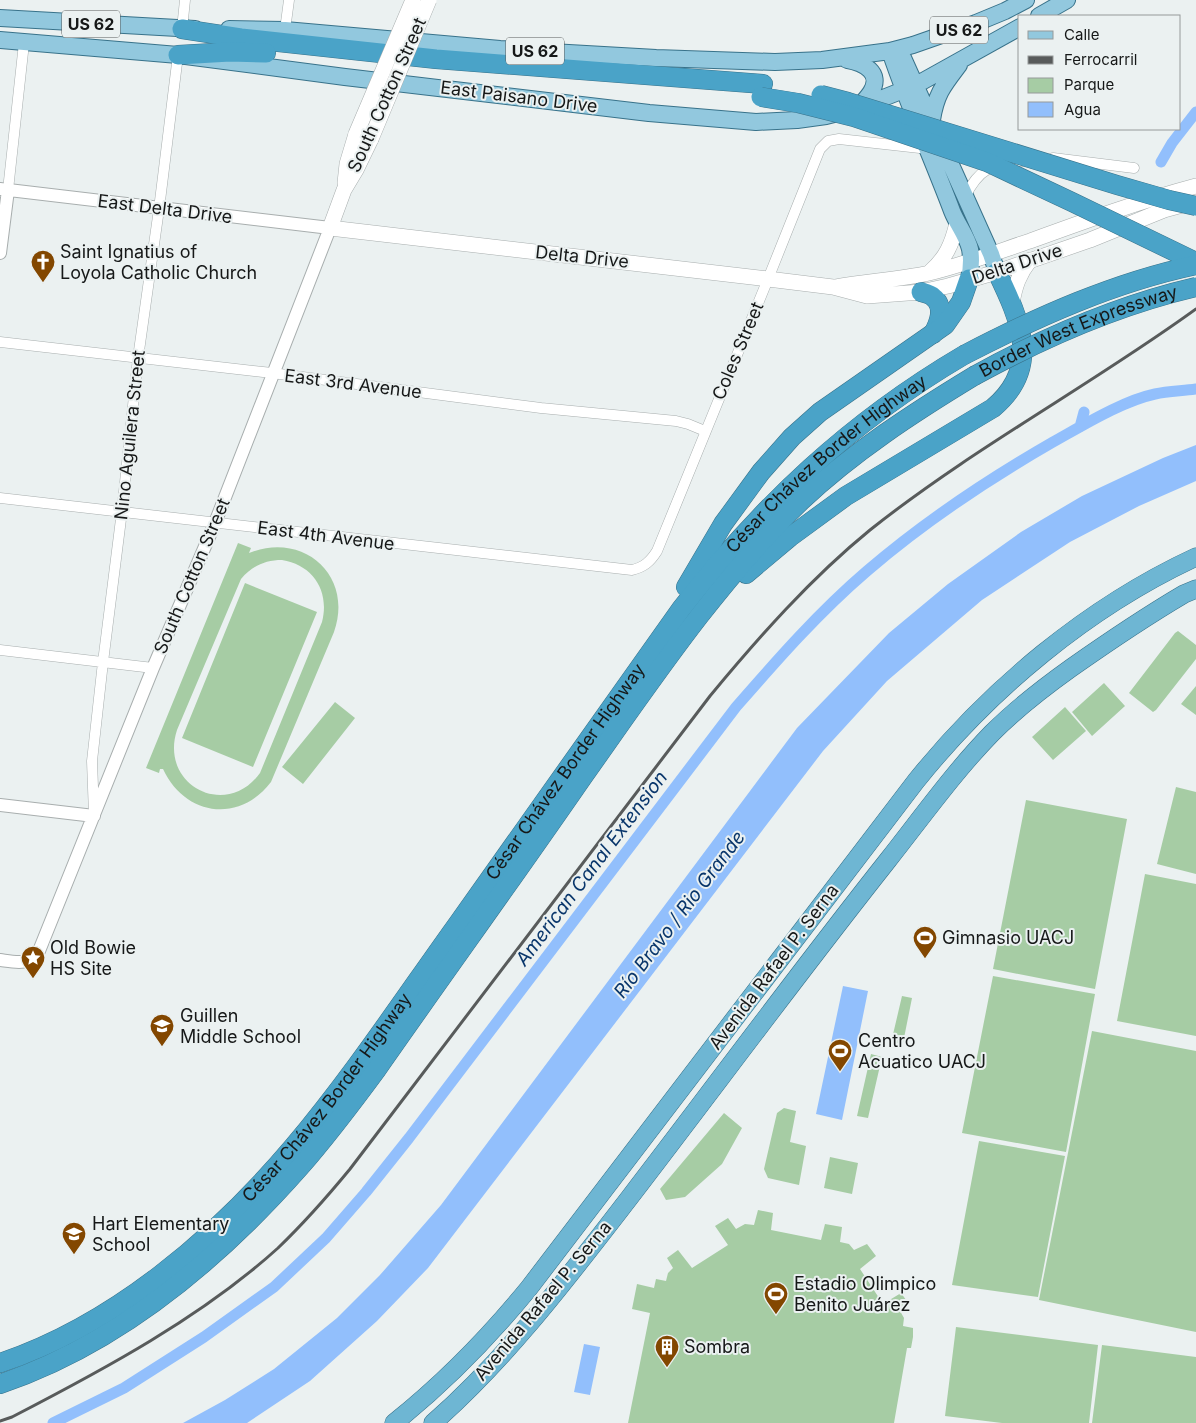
<svg xmlns="http://www.w3.org/2000/svg" width="1196" height="1423" font-family="Inter,sans-serif">
<style>
.green{fill:#a6cca4;fill-rule:evenodd}
.water{fill:#92bffc}
.lines{fill:none;stroke-linecap:round;stroke-linejoin:round}
.canal{stroke:#92bffc;stroke-width:11}
.minor-casing{stroke:#a8aeae;stroke-width:11}
.tertiary-casing{stroke:#a8aeae;stroke-width:14}
.secondary-casing{stroke:#a8aeae;stroke-width:16}
.primary-casing{stroke:#38728a;stroke-width:18}
.trunk-casing{stroke:#38728a;stroke-width:19}
.motorway-casing{stroke:#38728a;stroke-width:20}
.minor{stroke:#fff;stroke-width:10}
.tertiary{stroke:#fff;stroke-width:12}
.secondary{stroke:#fff;stroke-width:15}
.primary{stroke:#92c8de;stroke-width:16}
.trunk{stroke:#6eb6d3;stroke-width:18}
.motorway{stroke:#4aa3c8;stroke-width:19}
.rail{stroke:#585b5b;stroke-width:3}
.secondary-bridge-casing{stroke:#a8aeae;stroke-width:16;stroke-linecap:butt}
.motorway-bridge-casing{stroke:#38728a;stroke-width:20;stroke-linecap:butt}
.secondary-bridge{stroke:#fff;stroke-width:15}
.motorway-bridge{stroke:#4aa3c8;stroke-width:19}
.labels{text-anchor:middle;stroke-width:4;stroke-linejoin:round;paint-order:stroke}
.shield{fill:#ebf1f1;stroke:#565959;stroke-width:1}
.shield-label{font-size:16px;font-weight:bold;fill:#161818}
.street-label{font-size:18px;fill:#161818;stroke:#ebf1f1}
.poi-label{font-size:18px;fill:#161818;stroke:#ebf1f1;text-anchor:start}
.water-label{font-size:19px;font-style:italic;fill:#09366b;stroke:#ebf1f1}
</style>
<rect width="100%" height="100%" fill="#ebf1f1"/>
<path class="green" d="M 238,543 L 251,548 L 249,553 C 303,531 354,575 334,632 L 271,782 C 239,824 185,816 163,769 L 160,769 L 159,773 L 146,768 ZM 282,560 C 313,565 330,591 322,622 L 260,773 C 226,820 159,785 177,730 L 241,579 C 252,566 265,560 282,560 Z
M 245,583 L 317,612 L 253,767 L 182,738 Z
M 1178,631 L 1196,645 L 1196,659 L 1156,710 L 1153,712 L 1129,693 L 1175,633 Z
M 1104,683 L 1125,706 L 1092,736 L 1072,712 Z
M 1196,686 L 1196,715 L 1181,704 Z
M 335,702 L 355,718 L 303,784 L 282,767 Z
M 1065,707 L 1086,731 L 1053,760 L 1032,737 Z
M 1176,787 L 1196,792 L 1196,874 L 1157,864 Z
M 1026,800 L 1127,819 L 1095,989 L 993,969 Z
M 1145,874 L 1196,884 L 1196,1036 L 1117,1021 Z
M 993,976 L 1095,994 L 1066,1152 L 962,1133 Z
M 902,996 L 912,998 L 903,1043 L 891,1043 Z
M 1092,1031 L 1196,1051 L 1196,1332 L 1039,1300 Z
M 871,1054 L 882,1057 L 868,1118 L 857,1116 Z
M 784,1108 L 796,1111 L 790,1142 L 806,1146 L 799,1185 L 768,1178 L 764,1169 L 777,1113 Z
M 724,1113 L 742,1128 L 722,1164 L 685,1197 L 666,1200 L 660,1189 Z
M 979,1141 L 1065,1156 L 1038,1297 L 952,1285 Z
M 830,1157 L 858,1163 L 852,1194 L 824,1188 Z
M 758,1210 L 773,1213 L 771,1230 L 821,1240 L 825,1224 L 842,1227 L 840,1242 L 849,1244 L 854,1250 L 867,1244 L 876,1256 L 860,1269 L 883,1304 L 901,1293 L 909,1304 L 900,1311 L 904,1318 L 903,1326 L 913,1328 L 913,1337 L 911,1348 L 907,1348 L 894,1423 L 628,1423 L 650,1313 L 632,1309 L 637,1284 L 654,1288 L 656,1279 L 666,1281 L 668,1273 L 673,1268 L 667,1258 L 678,1250 L 692,1268 L 728,1245 L 715,1226 L 728,1218 L 736,1229 L 745,1224 L 754,1225 Z
M 956,1327 L 1098,1345 L 1089,1423 L 1002,1423 L 945,1416 Z
M 1102,1345 L 1196,1357 L 1196,1423 L 1092,1423 Z"/>
<path class="water" d="M 1196,445 L 1196,481 L 1139,506 L 1070,542 L 982,600 L 887,681 L 823,751 L 428,1268 L 377,1321 L 310,1381 L 247,1423 L 183,1423 L 225,1400 L 274,1369 L 337,1318 L 380,1275 L 441,1205 L 797,728 L 889,633 L 948,584 L 1021,532 L 1082,496 L 1163,458 Z
M 843,986 L 868,991 L 842,1120 L 816,1114 Z
M 584,1344 L 600,1347 L 590,1395 L 574,1392 Z"/>
<g class="lines">
<path class="canal" d="M 1161,162 L 1172,143 L 1196,112
M 1080,427 L 1084,412
M 53,1423 L 124,1388 L 204,1337 L 274,1287 L 326,1238 L 366,1192 L 409,1138 L 736,707 C 777,660 819,612 867,571 C 924,522 987,480 1053,442 C 1082,426 1122,401 1155,394 C 1168,391 1182,391 1196,389"/>
<defs>
<path id="minor" d="M 182,29 L 185,0
M 285,30 L 289,0
M 1053,158 L 1134,168
M 8,190 L 24,43
M 965,197 C 978,169 994,162 1023,161
M 0,342 L 272,373 L 541,408 L 676,421 L 688,424 L 705,431
M 0,498 L 632,570 C 644,567 650,562 657,551 L 768,279 L 820,149 L 828,141 L 839,139 L 929,149
M 0,650 L 153,668
M 94,814 L 92,761 L 103,662 L 122,511 L 138,358 L 159,209 L 178,55"/>
<path id="tertiary" d="M 0,189 L 330,228 L 215,523 L 153,668 L 39,951 C 30,966 15,962 0,960
M 0,253 L 8,190
M 0,805 L 94,816"/>
<path id="secondary" d="M 371,139 L 356,170 L 344,190 L 330,228 L 768,279 L 833,287 L 867,296 L 921,292 L 948,286 L 997,272 L 1090,240 L 1164,210 L 1186,204
M 345,183 L 347,164 L 356,134
M 930,272 C 946,258 952,244 957,223
M 835,287 C 866,281 898,280 929,273 C 963,265 997,252 1030,241 C 1085,221 1140,201 1196,186
M 1012,303 C 1015,286 1019,274 1030,260"/>
<path id="primary" d="M 1039,16 L 1067,0
M 0,18 L 195,29
M 229,29 L 285,30 L 500,49 L 656,58 L 775,62 L 822,60 L 890,51 L 913,45 L 976,23 L 1005,11 L 1026,0
M 0,40 L 178,55 L 345,77 L 649,113 L 756,122 L 797,120 L 826,116 L 858,108 L 916,85 L 1020,27
M 899,49 L 991,254 L 997,272
M 890,51 C 908,105 932,158 952,211 C 957,224 967,236 970,249 C 972,260 971,269 969,279
M 847,60 C 863,63 883,72 871,92 C 868,97 862,103 858,108
M 932,120 C 936,94 943,86 959,65"/>
<path id="trunk" d="M 394,1423 C 444,1383 489,1337 529,1288 L 916,781 C 990,689 1088,607 1196,557
M 433,1423 C 508,1357 569,1276 630,1197 C 716,1085 800,971 888,860 C 922,817 954,772 992,733 C 1016,709 1043,688 1071,668 C 1108,642 1145,617 1184,594 L 1196,589"/>
<g id="motorway">
<path d="M 182,29 L 241,38 L 436,59 L 763,84"/>
<path d="M 178,55 L 230,52 L 266,53"/>
<path d="M 921,292 C 925,293 930,294 933,297 C 945,306 939,323 933,334"/>
<path d="M 746,574 L 790,537 L 846,496 L 993,408 C 1042,367 1020,320 997,272"/>
<path d="M 686,587 L 723,524 L 761,472 L 792,437 L 820,412 L 945,325 L 961,302 L 969,279"/>
<path id="s1" d="M 0,1363 C 114,1325 216,1238 293,1147 C 353,1076 405,997 459,922 C 533,817 607,713 681,609 C 762,505 850,422 964,355"/>
<path d="M 0,1384 C 118,1344 218,1260 300,1167 C 327,1136 352,1103 377,1069 C 444,973 513,878 580,781 C 649,684 715,584 801,501 C 853,452 913,413 974,376"/>
</g>
</defs>
<use href="#minor" class="minor-casing"/>
<use href="#tertiary" class="tertiary-casing"/>
<use href="#secondary" class="secondary-casing"/>
<use href="#primary" class="primary-casing"/>
<use href="#trunk" class="trunk-casing"/>
<use href="#motorway" class="motorway-casing"/>
<use href="#minor" class="minor"/>
<use href="#tertiary" class="tertiary"/>
<use href="#secondary" class="secondary"/>
<use href="#primary" class="primary"/>
<use href="#trunk" class="trunk"/>
<use href="#motorway" class="motorway"/>
<path class="rail" d="M 0,1421 L 12,1417 C 103,1370 202,1317 278,1248 C 304,1223 327,1197 350,1169 L 710,696 C 759,637 810,579 870,530 C 973,448 1090,386 1196,309"/>
<defs>
<path id="secondary-bridge" d="M 356,134 L 413,0
M 371,139 L 429,0"/>
<g id="motorway-bridge">
<path d="M 821,95 L 848,102 L 1117,185 L 1169,200 L 1196,206"/>
<path d="M 761,97 L 798,103 L 854,117 L 987,162 L 1072,202 L 1196,262"/>
<path d="M 964,355 C 1037,317 1115,282 1196,265"/>
<path id="s2" d="M 974,376 C 1043,338 1118,305 1196,287"/>
</g>
</defs>
<use href="#secondary-bridge" class="secondary-bridge-casing"/>
<use href="#motorway-bridge" class="motorway-bridge-casing"/>
<use href="#secondary-bridge" class="secondary-bridge"/>
<use href="#motorway-bridge" class="motorway-bridge"/>
</g>
<defs>
<symbol id="church-pin" viewBox="-11 -11 22 30"><path d="M0 17L-7.5 6A9.5 9.5 0 1 1 7.5 6Z" fill="#834700" stroke="#ebf1f1"/><path d="M-1.2-6h2.4v3.5h3.3v2.4h-3.3V6h-2.4V-.1h-3.3v-2.4h3.3Z" fill="#fff"/></symbol>
<symbol id="stadium-pin" viewBox="-11 -11 22 30"><path d="M0 17L-7.5 6A9.5 9.5 0 1 1 7.5 6Z" fill="#834700" stroke="#ebf1f1"/><path d="M0-5a6.5 5 0 1 0 0 10a6.5 5 0 1 0 0-10ZM-3.5-1.8h7v3.6h-7Z" fill="#fff"/></symbol>
<symbol id="sight-pin" viewBox="-11 -11 22 30"><path d="M0 17L-7.5 6A9.5 9.5 0 1 1 7.5 6Z" fill="#834700" stroke="#ebf1f1"/><path d="M0-6L1.8-2.2L6-1.7L2.9 1.2L3.7 5.4L0 3.3L-3.7 5.4L-2.9 1.2L-6-1.7L-1.8-2.2Z" fill="#fff"/></symbol>
<symbol id="school-pin" viewBox="-11 -11 22 30"><path d="M0 17L-7.5 6A9.5 9.5 0 1 1 7.5 6Z" fill="#834700" stroke="#ebf1f1"/><path d="M0-5L7-2L0 1L-7-2ZM-4 1L0 2.5L4 1V4Q0 6-4 4Z" fill="#fff"/></symbol>
<symbol id="building-pin" viewBox="-11 -11 22 30"><path d="M0 17L-7.5 6A9.5 9.5 0 1 1 7.5 6Z" fill="#834700" stroke="#ebf1f1"/><path d="M-4-6H4V6H1V3H-1V6H-4ZM-2.5-4.3h1.7v1.8h-1.7ZM.8-4.3h1.7v1.8H.8ZM-2.5-1h1.7V.8h-1.7ZM.8-1h1.7V.8H.8Z" fill="#fff"/></symbol>
</defs>
<g fill-rule="evenodd">
<use href="#church-pin" x="29" y="248" width="28" height="38"/>
<use href="#stadium-pin" x="911" y="924" width="28" height="38"/>
<use href="#sight-pin" x="19" y="944" width="28" height="38"/>
<use href="#school-pin" x="148" y="1012" width="28" height="38"/>
<use href="#stadium-pin" x="826" y="1037" width="28" height="38"/>
<use href="#school-pin" x="60" y="1220" width="28" height="38"/>
<use href="#stadium-pin" x="762" y="1280" width="28" height="38"/>
<use href="#building-pin" x="653" y="1333" width="28" height="38"/>
</g>
<g class="labels">
<g class="shield">
<rect x="62" y="10.5" width="58" height="27" rx="4"/>
<rect x="930" y="16.5" width="58" height="27" rx="4"/>
<rect x="506" y="37.5" width="58" height="27" rx="4"/>
</g>
<g class="shield-label">
<text x="91" y="30">US 62</text>
<text x="959" y="36">US 62</text>
<text x="535" y="57">US 62</text>
</g>
<g class="street-label">
<text transform="translate(387 95) rotate(-66)" y="6">South Cotton Street</text>
<text transform="translate(519 97) rotate(7)" y="6">East Paisano Drive</text>
<text transform="translate(165 209) rotate(7)" y="6">East Delta Drive</text>
<text transform="translate(582 257) rotate(6)" y="6">Delta Drive</text>
<text transform="translate(1017 264) rotate(-18)" y="6">Delta Drive</text>
<text dy="6" stroke="none"><textPath href="#s2" startOffset="114">Border West Expressway</textPath></text>
<text transform="translate(738 351) rotate(-67)" y="6">Coles Street</text>
<text transform="translate(353 384) rotate(7)" y="6">East 3rd Avenue</text>
<text transform="translate(130 435) rotate(-84)" y="6">Nino Aguilera Street</text>
<text dy="6" stroke="none"><textPath href="#s1" startOffset="1238">César Chávez Border Highway</textPath></text>
<text transform="translate(326 536) rotate(7)" y="6">East 4th Avenue</text>
<text transform="translate(192 576) rotate(-67)" y="6">South Cotton Street</text>
<text dy="6" stroke="none"><textPath href="#s1" startOffset="832">César Chávez Border Highway</textPath></text>
<text transform="translate(774 967) rotate(-53)" y="6">Avenida Rafael P. Serna</text>
<text dy="6" stroke="none"><textPath href="#s1" startOffset="428">César Chávez Border Highway</textPath></text>
<text transform="translate(543 1301) rotate(-50)" y="6">Avenida Rafael P. Serna</text>
</g>
<g class="poi-label">
<text x="60" y="258">Saint Ignatius of<tspan x="60" dy="21">Loyola Catholic Church</tspan></text>
<text x="942" y="944">Gimnasio UACJ</text>
<text x="50" y="954">Old Bowie<tspan x="50" dy="21">HS Site</tspan></text>
<text x="180" y="1022">Guillen<tspan x="180" dy="21">Middle School</tspan></text>
<text x="858" y="1047">Centro<tspan x="858" dy="21">Acuatico UACJ</tspan></text>
<text x="92" y="1230">Hart Elementary<tspan x="92" dy="21">School</tspan></text>
<text x="794" y="1290">Estadio Olimpico<tspan x="794" dy="21">Benito Juárez</tspan></text>
<text x="684" y="1353">Sombra</text>
</g>
<g class="water-label">
<text transform="translate(591 868) rotate(-53)" y="7">American Canal Extension</text>
<text transform="translate(679 914) rotate(-53)" y="7">Río Bravo / Rio Grande</text>
</g>
</g>
<rect x="1018" y="15" width="162" height="115" fill="#ebf1f1" stroke="#969a9a"/>
<rect x="1028" y="31" width="25" height="8" fill="#92c8de" stroke="#969a9a"/>
<text x="1064" y="40" font-size="15" fill="#161818">Calle</text>
<rect x="1028" y="56" width="25" height="8" fill="#585b5b" stroke="#969a9a"/>
<text x="1064" y="65" font-size="15" fill="#161818">Ferrocarril</text>
<rect x="1028" y="78" width="25" height="15" fill="#a6cca4" stroke="#969a9a"/>
<text x="1064" y="90" font-size="15" fill="#161818">Parque</text>
<rect x="1028" y="102" width="25" height="15" fill="#92bffc" stroke="#969a9a"/>
<text x="1064" y="115" font-size="15" fill="#161818">Agua</text>
</svg>
